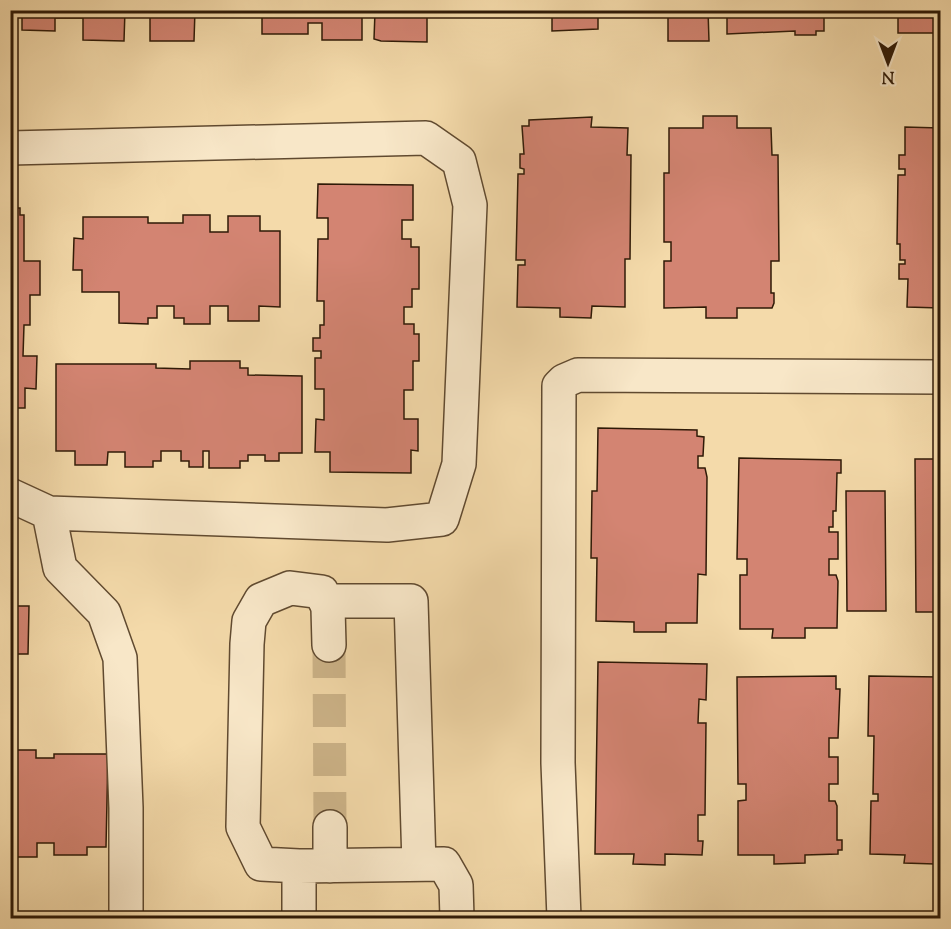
<svg xmlns="http://www.w3.org/2000/svg" width="951" height="929" font-family="'Sorts Mill Goudy',serif">
<style>
.building{fill:#d38472;stroke:#2f1a07;stroke-width:1.5}
.lines{fill:none;stroke-linecap:round;stroke-linejoin:round}
.minor-tunnel{stroke:#cdb489;stroke-width:33;stroke-dasharray:33 16;stroke-linecap:butt}
.minor-casing{stroke:#604a30;stroke-width:36}
.minor{stroke:#f8e7c8;stroke-width:33}
</style>
<rect width="100%" height="100%" fill="#f4daaa"/>
<filter id="stains"><feTurbulence type="fractalNoise" baseFrequency=".00333" numOctaves="4"/><feColorMatrix values="0 0 0 0 .2 0 0 0 0 .09 0 0 0 0 .02 0 0 0 .5 -.17"/></filter>
<radialGradient id="worn" r=".72"><stop offset=".6" stop-color="#630" stop-opacity="0"/><stop offset="1" stop-color="#630" stop-opacity=".3"/></radialGradient>
<path class="building" d="M 22,10 L 125,10 L 124,41 L 83,40 L 83,18 L 55,18 L 55,31 L 22,30 Z
M 150,10 L 195,10 L 194,41 L 150,41 Z
M 262,10 L 362,10 L 362,40 L 322,40 L 322,23 L 308,23 L 308,34 L 262,34 Z
M 379,10 L 427,10 L 427,42 L 381,41 L 374,39 L 375,12 L 379,12 Z
M 552,10 L 598,10 L 598,29 L 552,31 Z
M 668,10 L 708,10 L 709,41 L 668,41 Z
M 727,10 L 824,10 L 824,31 L 816,31 L 816,35 L 795,35 L 795,31 L 727,34 Z
M 898,10 L 939,10 L 940,33 L 898,33 Z
M 703,116 L 737,116 L 737,128 L 771,128 L 772,155 L 778,155 L 779,261 L 771,261 L 771,293 L 774,293 L 774,303 L 772,308 L 737,308 L 737,318 L 706,318 L 706,307 L 664,308 L 664,261 L 671,261 L 671,242 L 664,242 L 664,173 L 669,173 L 669,128 L 703,128 Z
M 592,117 L 591,127 L 628,128 L 627,155 L 631,155 L 630,259 L 625,259 L 625,307 L 592,306 L 591,318 L 560,317 L 560,308 L 517,307 L 518,265 L 525,265 L 525,260 L 516,260 L 518,174 L 524,174 L 524,169 L 520,168 L 520,154 L 524,154 L 522,126 L 529,126 L 529,120 Z
M 940,117 L 940,308 L 907,307 L 908,279 L 899,279 L 899,264 L 905,264 L 905,260 L 900,260 L 900,244 L 897,244 L 898,175 L 905,175 L 905,169 L 899,169 L 899,155 L 905,155 L 905,127 L 940,128 Z
M 318,184 L 413,185 L 413,220 L 402,220 L 402,239 L 411,239 L 411,247 L 419,247 L 419,289 L 412,289 L 412,307 L 404,307 L 404,324 L 414,324 L 414,334 L 419,334 L 419,361 L 413,361 L 413,390 L 404,390 L 404,419 L 418,419 L 418,451 L 411,450 L 411,473 L 330,472 L 330,452 L 315,452 L 316,419 L 324,420 L 324,389 L 315,389 L 315,358 L 321,358 L 321,351 L 313,351 L 313,338 L 320,338 L 320,325 L 324,325 L 324,301 L 317,301 L 318,239 L 328,239 L 328,218 L 317,218 Z
M 10,208 L 20,208 L 20,215 L 24,215 L 24,261 L 40,261 L 40,295 L 30,295 L 30,325 L 24,325 L 23,356 L 37,356 L 36,389 L 25,388 L 25,408 L 10,408 Z
M 183,215 L 210,215 L 210,232 L 228,232 L 228,216 L 260,216 L 260,231 L 280,231 L 280,307 L 259,306 L 259,321 L 228,321 L 228,306 L 210,306 L 210,324 L 184,324 L 184,318 L 174,318 L 174,306 L 157,306 L 157,318 L 148,318 L 148,324 L 119,323 L 119,292 L 82,292 L 82,270 L 73,270 L 74,238 L 83,239 L 83,217 L 148,217 L 148,223 L 183,223 Z
M 190,361 L 240,361 L 240,368 L 248,368 L 248,375 L 302,376 L 302,453 L 279,453 L 279,461 L 265,461 L 265,455 L 248,455 L 248,461 L 240,461 L 240,468 L 209,468 L 209,451 L 203,451 L 203,467 L 189,467 L 189,461 L 181,461 L 181,451 L 161,451 L 161,461 L 153,461 L 153,467 L 125,467 L 125,452 L 108,452 L 107,465 L 75,465 L 75,451 L 56,451 L 56,364 L 156,364 L 156,368 L 190,369 Z
M 598,428 L 697,430 L 697,436 L 704,437 L 703,456 L 698,456 L 698,468 L 705,468 L 707,477 L 706,575 L 698,574 L 697,623 L 666,623 L 666,632 L 634,632 L 634,622 L 596,621 L 597,558 L 591,558 L 592,491 L 597,491 Z
M 739,458 L 841,460 L 841,473 L 837,473 L 836,511 L 833,511 L 833,527 L 829,527 L 829,532 L 838,532 L 838,559 L 829,559 L 829,575 L 836,575 L 838,581 L 837,628 L 805,628 L 805,638 L 772,638 L 773,629 L 740,629 L 740,575 L 747,575 L 747,559 L 737,559 Z
M 915,459 L 940,459 L 940,612 L 916,612 Z
M 846,491 L 885,491 L 886,611 L 847,611 Z
M 10,606 L 29,606 L 28,654 L 10,654 Z
M 598,662 L 707,664 L 706,700 L 699,699 L 698,723 L 706,723 L 705,815 L 698,815 L 698,841 L 703,841 L 702,855 L 665,854 L 665,865 L 633,864 L 634,854 L 595,854 Z
M 836,676 L 836,689 L 840,689 L 838,738 L 829,738 L 829,757 L 838,757 L 838,784 L 829,784 L 829,801 L 835,801 L 837,806 L 837,840 L 842,840 L 842,850 L 838,850 L 838,854 L 805,855 L 805,863 L 774,864 L 774,855 L 738,855 L 738,801 L 746,800 L 746,784 L 738,784 L 737,677 Z
M 869,676 L 940,677 L 940,854 L 936,854 L 935,864 L 904,863 L 905,855 L 870,854 L 871,801 L 878,801 L 878,794 L 873,794 L 874,736 L 868,736 Z
M 10,750 L 36,750 L 36,758 L 54,758 L 54,754 L 108,754 L 106,847 L 87,847 L 87,855 L 54,855 L 54,843 L 37,843 L 37,857 L 10,857 Z"/>
<g class="lines">
<path class="minor-tunnel" d="M 329,645 L 330,827"/>
<defs>
<path id="minor" d="M 10,148 L 426,138 L 459,161 L 470,205 L 459,464 L 442,519 L 387,525 L 49,513 L 10,495
M 49,513 L 60,568 L 104,613 L 120,658 L 126,808 L 126,918
M 325,601 L 411,601 L 419,864
M 329,645 L 328,608 L 322,592 L 290,588 L 261,600 L 249,621 L 247,644 L 243,827 L 261,864 L 299,866 L 444,864 L 456,885 L 457,918
M 330,827 L 330,866
M 299,866 L 299,918
M 564,918 L 558,763 L 559,386 L 564,381 L 578,375 L 940,377"/>
</defs>
<use href="#minor" class="minor-casing"/>
<use href="#minor" class="minor"/>
</g>
<rect width="951" height="929" fill="none" stroke="#f4daaa" stroke-width="36"/>
<rect x="12" y="12" width="927" height="905" fill="none" stroke="#2f1a07" stroke-width="3"/>
<rect x="18" y="18" width="915" height="893" fill="none" stroke="#2f1a07" stroke-width="1.5"/>
<g transform="translate(888 63) rotate(180)" stroke="#f8e7c8" stroke-width="4.5" paint-order="stroke">
<path d="M0-4.5L10 22L0 15L-10 22Z" fill="#2f1a07"/>
<text y="-9" font-size="16" font-weight="bold" text-anchor="middle" fill="#2f1a07">N</text>
</g>
<rect width="100%" height="100%" filter="url(#stains)"/>
<rect width="100%" height="100%" fill="url(#worn)"/>
</svg>
